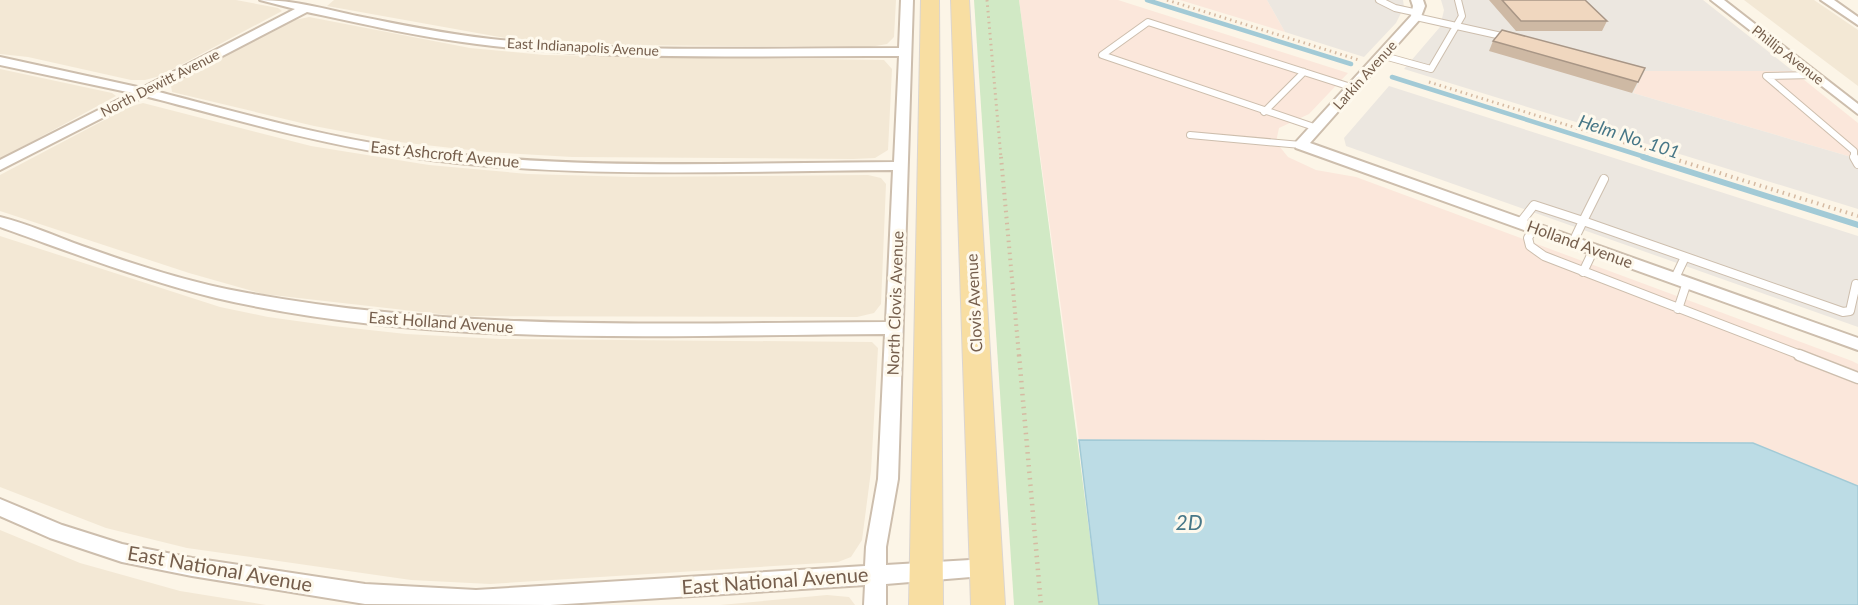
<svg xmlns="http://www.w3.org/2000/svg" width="1858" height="605" font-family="Lato,sans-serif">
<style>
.residential{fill:#f3e8d5}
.commercial{fill:#fbe7db}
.industrial{fill:#ece7e0}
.green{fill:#d1e9c5}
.water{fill:#bcdce5;stroke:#a2cad6;stroke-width:1.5}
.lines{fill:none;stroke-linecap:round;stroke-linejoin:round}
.stream-far1{stroke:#a2cad6;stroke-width:4.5}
.stream{stroke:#a2cad6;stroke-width:6}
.lane-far2-casing{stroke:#cdbead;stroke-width:8}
.lane-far1-casing{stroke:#cdbead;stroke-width:10}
.lane-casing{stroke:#cdbead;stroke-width:13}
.street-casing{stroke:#cdbead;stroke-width:4}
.primary-casing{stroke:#dbd5d0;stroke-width:2}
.path-far2{stroke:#d5baa2;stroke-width:3;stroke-dasharray:1.5 4;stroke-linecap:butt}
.path-far1{stroke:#d5baa2;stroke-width:4;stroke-dasharray:1.5 4.5;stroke-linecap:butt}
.path{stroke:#d5baa2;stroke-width:4.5;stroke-dasharray:1.5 5;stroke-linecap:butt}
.lane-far2{stroke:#fff;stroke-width:6}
.lane-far1{stroke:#fff;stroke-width:8}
.lane{stroke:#fff;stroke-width:10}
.street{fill:#fff;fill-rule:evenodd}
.primary{fill:#f8dea2;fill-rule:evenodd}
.wall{fill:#ceb9a4}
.building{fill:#f0d7bf;stroke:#a89686;stroke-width:1.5}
.labels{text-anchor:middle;stroke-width:6;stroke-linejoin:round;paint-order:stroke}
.far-street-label{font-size:14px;fill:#755e4c;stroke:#fef9ed}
.street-label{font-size:16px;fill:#755e4c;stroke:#fef9ed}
.water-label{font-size:18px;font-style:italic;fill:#477787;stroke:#fef9ed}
.near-street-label{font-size:20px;fill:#755e4c;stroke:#fef9ed}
.near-water-label{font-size:21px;font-style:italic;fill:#477787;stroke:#fef9ed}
</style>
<rect width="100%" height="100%" fill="#fcf5e7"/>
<path class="residential" d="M 0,0 L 236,0 L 278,8 L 282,11 L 160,76 L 145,80 L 131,80 L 28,57 L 0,54 Z
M 334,0 L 896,0 L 894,37 L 887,44 L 870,47 L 621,45 L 505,38 L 327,6 Z
M 1744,0 L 1814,0 L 1858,30 L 1858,86 Z
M 309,17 L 470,48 L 544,55 L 884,60 L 892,69 L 888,150 L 875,158 L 853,159 L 572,157 L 487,152 L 399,142 L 314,126 L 172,92 L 171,86 L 178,80 L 295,20 Z
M 0,69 L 112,93 L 116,96 L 0,159 Z
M 143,103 L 311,146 L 429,165 L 528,174 L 632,177 L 868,175 L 881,178 L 886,184 L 881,304 L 874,313 L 857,317 L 457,316 L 263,294 L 189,273 L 0,211 L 0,175 L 129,107 Z
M 0,236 L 220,307 L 268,317 L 333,326 L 406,334 L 500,339 L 872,342 L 878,348 L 871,471 L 862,540 L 851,557 L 838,562 L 490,584 L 411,580 L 187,548 L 106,528 L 0,487 Z
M 0,530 L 80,563 L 180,591 L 266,605 L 0,605 Z
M 827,595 L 849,597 L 855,605 L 720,605 Z"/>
<path class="commercial" d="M 1019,0 L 1118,0 L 1348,73 L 1309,114 L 1279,128 L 1276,142 L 1288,157 L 1316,170 L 1356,177 L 1852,361 L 1858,364 L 1858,486 L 1752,443 L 1079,440 Z
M 1180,0 L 1267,0 L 1285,32 Z
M 1644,71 L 1793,71 L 1858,123 L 1858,159 L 1633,93 Z"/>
<path class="industrial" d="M 1267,0 L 1403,0 L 1404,7 L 1396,23 L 1364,57 L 1285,32 Z
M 1441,0 L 1703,0 L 1793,71 L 1645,71 L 1633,93 L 1858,159 L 1858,209 L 1404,69 L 1440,27 L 1444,10 Z
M 1389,86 L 1858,236 L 1858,327 L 1346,146 L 1344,138 Z"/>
<path class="green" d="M 974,0 L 1019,0 L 1099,605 L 1014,605 Z"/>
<path class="water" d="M 1079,440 L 1753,443 L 1858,486 L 1858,605 L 1099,605 Z"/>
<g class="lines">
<path class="stream-far1" d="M 1147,0 L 1351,64
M 1392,77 L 1648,158"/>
<path class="stream" d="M 1643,157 L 1858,225"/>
<defs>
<path id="lane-far2" d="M 1379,0 L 1395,8 L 1418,13
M 1416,17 L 1506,37
M 1384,56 L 1431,69 L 1462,16 L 1458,0
M 1814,75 L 1766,76 L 1854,151 L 1854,158
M 1264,112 L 1304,72
M 1317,128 L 1102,55 L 1148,22 L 1354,88
M 1190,135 L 1301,145"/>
<path id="lane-far1" d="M 1854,157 L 1858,164
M 1520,223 L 1534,205 L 1583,221 L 1604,179
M 1534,228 L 1528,238 L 1530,246 L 1544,256 L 1803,356
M 1573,242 L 1583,221 L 1843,312 L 1850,311 L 1856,284
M 1583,272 L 1594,249
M 1675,278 L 1685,257
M 1678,309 L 1687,282"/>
<path id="lane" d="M 1799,355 L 1858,378"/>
<path id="street" d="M 260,0 C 295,0 324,9 357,16 C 402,25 446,34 491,39 C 627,53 763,48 899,48 L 901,0 L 913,0 L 898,479 L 886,547 L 886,565 L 987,559 L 995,561 L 998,568 L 995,575 L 886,584 L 886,605 L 864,605 L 865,585 L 550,605 L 365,604 L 192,576 L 122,562 L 50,538 L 0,516 L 0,499 L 62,525 L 122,544 L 192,558 L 365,584 L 476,590 L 865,566 L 866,547 L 878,479 L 885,334 C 667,335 429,348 216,298 C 142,280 71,252 0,227 L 0,217 C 28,224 55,236 82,246 C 136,265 190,283 247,293 C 457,332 673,323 886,322 L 893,170 C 730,171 564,180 402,156 C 315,143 230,118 145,96 L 0,170 L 0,160 L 132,93 L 0,65 L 0,57 L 142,88 L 295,9 ZM 307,12 C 363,24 419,37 477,44 C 616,62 758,55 899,56 L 894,162 C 730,163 565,171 403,148 C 319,136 237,112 155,91 Z
M 1411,0 L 1423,0 L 1425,6 L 1420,19 L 1310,143 L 1858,338 L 1858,350 L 1296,148 L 1296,142 L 1411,16 L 1413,6 Z
M 1711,0 L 1724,0 L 1858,104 L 1858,114 Z
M 1821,0 L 1834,0 L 1858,17 L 1858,25 Z"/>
<path id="primary" d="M 921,0 L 939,0 L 943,605 L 909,605 Z
M 951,0 L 969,0 L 1005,605 L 971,605 Z"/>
</defs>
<use href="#lane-far2" class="lane-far2-casing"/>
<use href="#lane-far1" class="lane-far1-casing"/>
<use href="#lane" class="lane-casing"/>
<use href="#street" class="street-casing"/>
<use href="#primary" class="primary-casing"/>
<path class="path-far2" d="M 987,0 L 1001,158
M 1167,0 L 1359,60
M 1429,82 L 1673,158"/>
<path class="path-far1" d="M 1001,157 L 1019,356
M 1668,157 L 1858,216"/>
<path class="path" d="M 1019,355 L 1041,605"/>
<use href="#lane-far2" class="lane-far2"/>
<use href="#lane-far1" class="lane-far1"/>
<use href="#lane" class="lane"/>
<use href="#street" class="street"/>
<use href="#primary" class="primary"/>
</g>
<path class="wall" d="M 1489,0 L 1585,0 L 1607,21 L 1602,31 L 1516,31 Z
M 1493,41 L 1645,68 L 1632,93 L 1489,51 Z"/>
<path class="building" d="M 1502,0 L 1585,0 L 1607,21 L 1521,21 Z
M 1502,30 L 1645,68 L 1638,82 L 1493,41 Z"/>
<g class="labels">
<g class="far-street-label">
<text transform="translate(583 47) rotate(3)" y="5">East Indianapolis Avenue</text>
<text transform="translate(1788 55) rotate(38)" y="5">Phillip Avenue</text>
<text transform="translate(1365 75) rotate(-48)" y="5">Larkin Avenue</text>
<text transform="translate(160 83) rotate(-27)" y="5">North Dewitt Avenue</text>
</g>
<g class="street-label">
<text transform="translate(445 154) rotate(6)" y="6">East Ashcroft Avenue</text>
<text transform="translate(1580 244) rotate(20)" y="6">Holland Avenue</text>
<text transform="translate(895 303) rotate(-88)" y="6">North Clovis Avenue</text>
<text transform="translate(974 303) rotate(-93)" y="6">Clovis Avenue</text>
<text transform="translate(441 322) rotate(4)" y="6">East Holland Avenue</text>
</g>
<g class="water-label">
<text transform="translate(1629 137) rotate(18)" y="6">Helm No. 101</text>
</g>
<g class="near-street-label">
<text transform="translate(220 569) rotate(10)" y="7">East National Avenue</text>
<text transform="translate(775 581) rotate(-4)" y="7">East National Avenue</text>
</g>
<g class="near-water-label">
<text x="1189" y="530">2D</text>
</g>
</g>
</svg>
